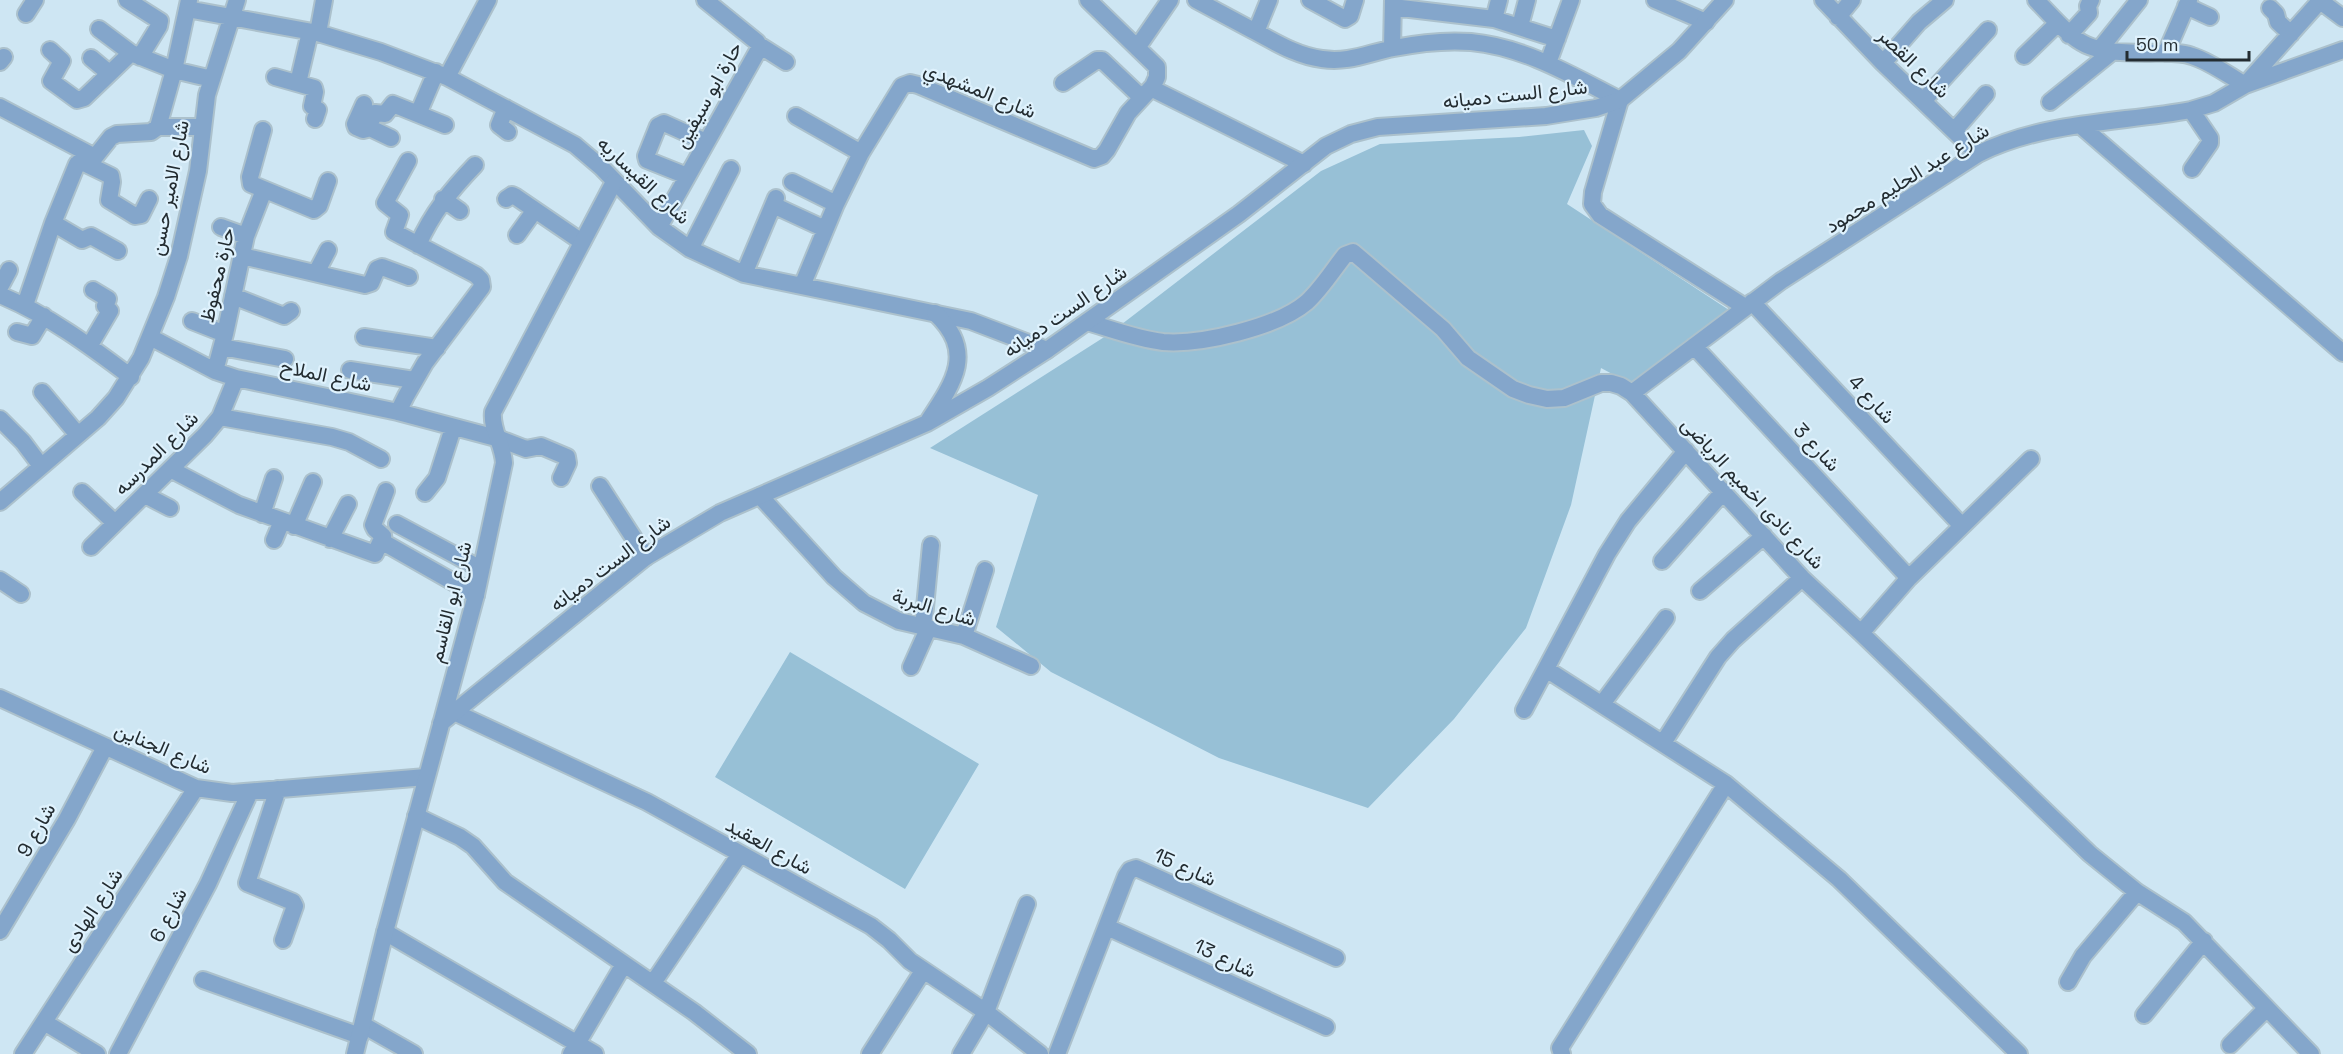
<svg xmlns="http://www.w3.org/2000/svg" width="2343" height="1054" font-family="'Space Grotesk',Vazirmatn,sans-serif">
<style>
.green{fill:#97c0d6}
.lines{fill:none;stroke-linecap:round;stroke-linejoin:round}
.minor-casing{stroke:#acc1cc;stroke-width:20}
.tertiary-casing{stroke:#acc1cc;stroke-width:20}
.minor{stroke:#84a6cb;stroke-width:16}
.tertiary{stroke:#84a6cb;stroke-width:16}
.labels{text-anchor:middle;stroke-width:4.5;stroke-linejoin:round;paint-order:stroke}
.street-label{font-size:20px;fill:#232c31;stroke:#dff2fd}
</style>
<rect width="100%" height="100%" fill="#cee6f3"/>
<path class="green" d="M 1584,130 L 1592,146 L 1567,204 L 1729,310 L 1631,384 L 1601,368 L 1571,505 L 1526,628 L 1454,719 L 1368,808 L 1219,758 L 1051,672 L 996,627 L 1038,495 L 930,448 L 1109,334 L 1321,171 L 1380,144 L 1519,137 Z
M 790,652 L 979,764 L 905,889 L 715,777 Z"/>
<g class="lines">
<defs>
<path id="minor" d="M 127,0 L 160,21 L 159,26 L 140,57
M 1088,0 L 1157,67 L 1157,77 L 1153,86 L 1157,91 L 1304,164
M 1196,0 L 1254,31 L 1258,27 L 1269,0
M 1310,0 L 1345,19 L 1350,16 L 1355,0
M 1655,0 L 1706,22
M 1823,0 L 1883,63 L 1978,154
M 2036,0 C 2080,46 2081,52 2146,53 C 2161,53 2178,51 2192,56 C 2211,62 2228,75 2245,85 L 2320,1
M 2319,0 L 2343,18
M 2186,6 L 2210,17
M 1393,7 L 1494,19 L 1557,39
M 2270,8 L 2276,14 L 2278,22 L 2291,34
M 187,9 L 318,33 L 381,52 L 447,77 L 575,145 L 602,168 L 659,227 L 690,249 L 744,274 L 971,321 L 1047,350
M 26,14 L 35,0
M 1838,17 L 1852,0
M 1494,19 L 1499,0
M 1520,26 L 1527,0
M 99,29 L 131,53
M 1254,31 C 1275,42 1297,56 1322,59 C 1349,63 1368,53 1394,48 C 1419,43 1445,40 1471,42 C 1525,47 1573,76 1620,100 L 1593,192 L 1592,204 L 1600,215 L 1745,307
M 318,33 L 324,0
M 2069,35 L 2089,13 L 2088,6 L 2091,0
M 759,45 L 786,62
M 1137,48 L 1170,0
M 1392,48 L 1393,0
M 50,50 L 62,61 L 51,81 L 77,100 L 84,98 L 131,53 L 174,70 L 212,79
M 2099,50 L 2139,0
M 2166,53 L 2189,0
M 2024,56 L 2058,23
M 91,58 L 109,73
M 0,62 L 4,57
M 1548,63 L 1571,0
M 1883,63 L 1919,22 L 1945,0
M 275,77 L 314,88 L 315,92 L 312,106 L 318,110 L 315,119
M 447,77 L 488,0
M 298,83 L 310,32
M 1063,83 L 1097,60 L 1102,60 L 1141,97
M 1923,101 L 1988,30
M 2050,102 L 2112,52
M 364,104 L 355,124 L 356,127 L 363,130 L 367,129 L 375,113 L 385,114 L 393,104 L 445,125
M 0,107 L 95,157
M 506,108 L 499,125 L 508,132
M 2191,110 L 2210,138 L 2210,143 L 2192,169
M 418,114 L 436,72
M 796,116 L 861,153
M 2080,125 L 2343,353
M 158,127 L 203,127
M 368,127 L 391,138
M 263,130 L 250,177 L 251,184 L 314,210 L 319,206 L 328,181
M 1954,131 L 1986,94
M 80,161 L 111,176 L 112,182 L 109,200 L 135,216 L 141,215 L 149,199
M 687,176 L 647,160 L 646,156 L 658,126 L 664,123 L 706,142
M 792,182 L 836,204
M 443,199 L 460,211
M 506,199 L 512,195 L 516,197 L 582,242
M 773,205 L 825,229
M 53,223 L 82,240 L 91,236 L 118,251
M 221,227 L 246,236
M 659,227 L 760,47 L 757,42 L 705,0
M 517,235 L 535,210
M 418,245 C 432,213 451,190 475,165
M 690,249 L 731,169
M 242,256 L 365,285 L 371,283 L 377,269 L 382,267 L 409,277
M 316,273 L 328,250
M 744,274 L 776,198
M 802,286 L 836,204 L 861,153 L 902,86 L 910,83 L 918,85 L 1094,159 L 1102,156 L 1107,150 L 1128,113 L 1153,86
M 0,287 L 9,270
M 0,295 C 48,315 90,346 131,377
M 233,296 L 284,316 L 291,311
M 1752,302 L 1962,526
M 25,305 L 53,223 L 77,164 L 95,157 L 111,137 L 117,134 L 151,132 L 158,127 L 174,70 L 189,0
M 192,321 L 225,334
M 1087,322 C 1111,329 1137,339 1163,342 C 1201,345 1278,327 1307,302 C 1322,288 1333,270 1345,255 L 1353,252 L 1443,329 L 1468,358 L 1513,389 L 1529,395 L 1547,399 L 1564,398 L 1601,383 L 1611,383 L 1621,386 L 1632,393 L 1802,578 L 1861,633 L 2090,854 L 2137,892 L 2184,922 L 2311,1054
M 17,332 L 32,336 L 44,316
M 150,337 L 215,371 L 236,378 L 398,412 L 500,439 L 526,449 L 541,446 L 567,457 L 568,463 L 561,478
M 364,337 L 437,348
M 90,345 L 110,311 L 105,306 L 108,299 L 93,290
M 1694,346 L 1909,578
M 222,347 L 285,359
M 350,370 L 414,380
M 215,371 L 225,334 L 246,236 L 264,190
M 42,392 L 78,435
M 1632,393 L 1781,281 L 1978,154 C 2044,121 2120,123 2191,110 L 2214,103 L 2245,85 L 2343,50
M 398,412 L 406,396 L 425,363 L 482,287 L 481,280 L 476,275 L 394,232 L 400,215 L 385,203 L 408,161
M 220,417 L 332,437 L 349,442 L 381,459
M 0,419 L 23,442 L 41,466
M 172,470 L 239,505 L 375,554 L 383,536 L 375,529 L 373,525 L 386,491
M 600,486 L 646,557
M 82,492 L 115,523
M 425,493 L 437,478 L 453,428
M 145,495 L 170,508
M 760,496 L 834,577 L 864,603 L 899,621 L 964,636 L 1031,666
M 0,502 L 98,418 L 116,398 L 141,358 L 166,297 L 179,256 L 198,171 L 207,95 L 237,0
M 262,514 L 274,478
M 397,524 L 481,569
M 294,526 L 313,482
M 330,539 L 348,504
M 274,540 L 282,521
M 381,541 L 476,595
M 91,547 L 205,435 L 220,417 L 236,378
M 1662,561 L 1724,491
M 0,580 L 21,594
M 1700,591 L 1764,536
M 923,628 L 931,545
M 1861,633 L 1909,578 L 2031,459
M 964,636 L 985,570
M 911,667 L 928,629
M 1546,669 L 1726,784 L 1839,879 L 2019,1054
M 0,698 L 196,788 L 232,793 L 426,777
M 1602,704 L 1666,618
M 1524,710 L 1607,554 L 1628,521 L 1686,451
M 454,712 L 647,802 L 871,926 L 889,940 L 910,961 L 986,1012 L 1040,1054
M 1663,743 L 1718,657 L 1733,640 L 1802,578
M 278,789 L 247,883 L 293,902 L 295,906 L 283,940
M 416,816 L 460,837 L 473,846 L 505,882 L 694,1012 L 748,1054
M 1107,927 L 1326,1027
M 0,931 L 67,819 L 105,747
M 385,932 L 595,1054
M 203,980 L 360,1036
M 2068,982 L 2083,956 L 2137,892
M 653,983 L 740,854
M 2144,1015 L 2204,941
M 44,1022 L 97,1054
M 363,1025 L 414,1054
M 2230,1045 L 2266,1009
M 23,1054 L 196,788
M 118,1054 L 208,884 L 250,792
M 571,1054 L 624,964
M 870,1054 L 923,971
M 961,1054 L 986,1012 L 1027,904
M 1057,1054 L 1126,876 L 1130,870 L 1136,868 L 1336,958
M 1562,1054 L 1560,1048 L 1726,784"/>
<path id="tertiary" d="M 929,420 C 955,381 975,351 935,313
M 441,723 L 646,557 L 720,513 L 927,423 L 988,388 L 1047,350 L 1239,214 L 1326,146 L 1351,134 L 1378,127 L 1546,116 L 1596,108 L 1620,100 L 1679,51 L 1725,0
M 355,1054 L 385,932 L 476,595 L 504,463 C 503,444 491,430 493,412 L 614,182"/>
</defs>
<use href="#minor" class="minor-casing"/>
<use href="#tertiary" class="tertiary-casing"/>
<use href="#minor" class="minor"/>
<use href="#tertiary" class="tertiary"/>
</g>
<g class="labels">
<g class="street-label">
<text transform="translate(1914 63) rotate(44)" y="7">شارع القصر</text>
<text transform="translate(980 90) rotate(22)" y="7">شارع المشهدي</text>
<text transform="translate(1515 94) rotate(-6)" y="7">شارع الست دميانه</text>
<text transform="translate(708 95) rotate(-61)" y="7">حارة ابو سيفين</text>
<text transform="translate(1907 178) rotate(-32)" y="7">شارع عبد الحليم محمود</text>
<text transform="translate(644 180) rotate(43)" y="7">شارع القيساريه</text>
<text transform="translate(169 188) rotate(-79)" y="7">شارع الامير حسن</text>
<text transform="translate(217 275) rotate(-77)" y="7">حارة محفوظ</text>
<text transform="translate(1065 311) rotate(-35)" y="7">شارع الست دميانه</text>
<text transform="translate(326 375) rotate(12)" y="7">شارع الملاح</text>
<text transform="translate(1872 399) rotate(47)" y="7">شارع 4</text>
<text transform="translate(1817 447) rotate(47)" y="7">شارع 3</text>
<text transform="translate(156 453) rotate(-45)" y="7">شارع المدرسه</text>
<text transform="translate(1753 493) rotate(47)" y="7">شارع نادى اخميم الرياضى</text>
<text transform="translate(610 563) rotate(-37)" y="7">شارع الست دميانه</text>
<text transform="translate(450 602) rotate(-76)" y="7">شارع ابو القاسم</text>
<text transform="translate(934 607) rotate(17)" y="7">شارع البربة</text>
<text transform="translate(163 748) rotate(23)" y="7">شارع الجناين</text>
<text transform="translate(36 830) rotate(-61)" y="7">شارع 9</text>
<text transform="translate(769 846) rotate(29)" y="7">شارع العقيد</text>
<text transform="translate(1185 867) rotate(24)" y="7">شارع 15</text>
<text transform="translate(92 910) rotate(-57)" y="7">شارع الهادى</text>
<text transform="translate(168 915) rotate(-63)" y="7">شارع 6</text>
<text transform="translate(1225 958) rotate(25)" y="7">شارع 13</text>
</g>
</g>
<path d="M2127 51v9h122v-9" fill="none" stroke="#232c31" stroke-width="3"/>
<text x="2136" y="51" font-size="18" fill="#232c31" stroke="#dff2fd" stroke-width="4.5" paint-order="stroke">50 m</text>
</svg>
